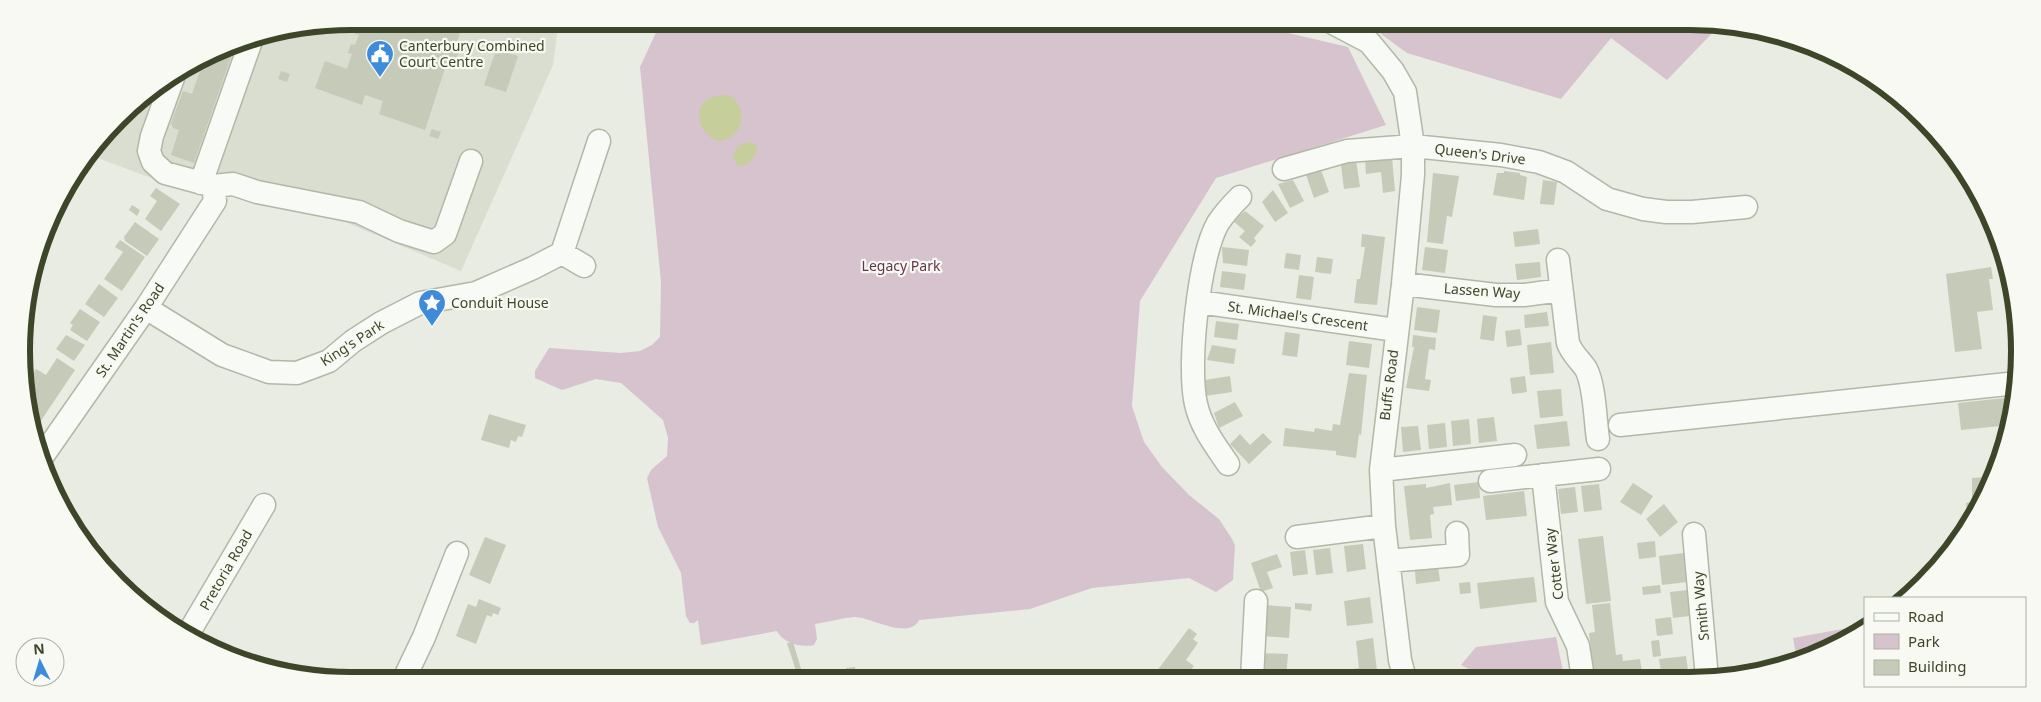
<svg xmlns="http://www.w3.org/2000/svg" width="2041" height="702" font-family="'Noto Sans',sans-serif">
<style>
.built{fill:#d9ded0}
.green{fill:#d6c3ce}
.water{fill:#c6cf9b}
.building{fill:#c5cab9}
.lines{fill:none;stroke-linecap:round;stroke-linejoin:round}
.minor-casing{stroke:#b2b7a6;stroke-width:25}
.minor{stroke:#f8faf6;stroke-width:22}
.labels{text-anchor:middle;stroke-width:4.5;stroke-linejoin:round;paint-order:stroke}
.poi-label{font-size:14px;fill:#3d4628;stroke:#f7f9f2;text-anchor:start}
.street-label{font-size:14px;fill:#3d4628;stroke:#f7f9f2}
.park-label{font-size:14px;fill:#63344d;stroke:#f7f9f2}
.rim{fill:none;stroke:#3d4628;stroke-width:6}
</style>
<rect width="100%" height="100%" fill="#e9ece2"/>
<path class="built" d="M 558,26 L 553,65 L 461,271 L 331,216 L 154,179 L 87,154 L 133,103 L 225,46 L 287,28 Z"/>
<path class="green" d="M 1690,21 L 1720,25 L 1667,80 L 1611,38 L 1561,99 L 1407,53 L 1366,23 Z
M 1246,23 L 1348,47 L 1386,125 L 1216,178 L 1140,301 L 1132,406 L 1144,442 L 1162,467 L 1189,495 L 1219,519 L 1232,539 L 1235,545 L 1233,580 L 1216,592 L 1189,578 L 1092,588 L 1030,609 L 919,620 C 909,641 869,616 854,617 C 841,618 828,622 815,624 L 817,639 L 814,645 C 801,648 783,643 777,631 L 701,645 L 698,620 L 694,623 L 690,623 L 686,616 L 681,573 L 658,527 L 647,478 L 651,470 L 667,456 L 668,438 L 663,420 L 621,383 L 596,379 L 562,390 L 535,378 L 535,371 L 549,348 L 621,353 L 640,351 L 652,345 L 660,337 L 661,282 L 640,67 L 659,26 Z
M 1865,625 L 1836,647 L 1797,659 L 1793,638 Z
M 1556,637 L 1563,671 L 1571,678 L 1486,678 L 1461,665 L 1476,647 Z
M 1458,670 L 1473,678 L 1449,678 Z"/>
<path class="water" d="M 729,95 C 750,108 743,139 718,141 C 702,136 692,114 705,101 C 711,96 721,95 729,95 Z
M 749,142 L 757,145 C 758,155 749,167 738,166 C 728,155 737,144 749,142 Z"/>
<path class="building" d="M 358,27 L 462,27 L 456,45 L 461,47 L 454,65 L 447,62 L 425,130 L 379,114 L 383,101 L 365,95 L 362,105 L 315,88 L 325,61 L 347,69 L 352,54 L 348,53 L 351,44 L 355,45 L 359,35 L 355,34 Z
M 236,43 L 194,163 L 171,155 L 179,130 L 173,128 L 171,123 L 183,91 L 192,94 L 204,59 L 225,46 Z
M 500,50 L 518,56 L 506,92 L 484,85 L 495,53 L 499,54 Z
M 281,71 L 290,74 L 287,82 L 278,79 Z
M 432,129 L 441,132 L 438,139 L 429,136 Z
M 1392,157 L 1395,191 L 1383,193 L 1381,172 L 1366,174 L 1365,159 Z
M 1356,160 L 1360,187 L 1344,189 L 1341,165 Z
M 1321,170 L 1329,192 L 1314,198 L 1305,172 Z
M 1504,171 L 1520,173 L 1520,175 L 1527,177 L 1524,200 L 1493,195 L 1497,173 L 1504,173 Z
M 1433,173 L 1459,176 L 1452,217 L 1447,216 L 1443,244 L 1427,242 Z
M 1293,180 L 1304,201 L 1290,208 L 1278,184 Z
M 1543,180 L 1557,182 L 1554,205 L 1540,204 Z
M 156,188 L 180,204 L 161,231 L 145,219 L 157,201 L 150,196 Z
M 1273,190 L 1288,213 L 1275,222 L 1262,202 Z
M 132,205 L 140,210 L 137,216 L 129,210 Z
M 1245,211 L 1264,226 L 1254,238 L 1256,241 L 1251,247 L 1239,237 L 1245,231 L 1233,221 Z
M 135,222 L 159,239 L 147,256 L 125,241 L 124,237 Z
M 1538,229 L 1540,244 L 1515,247 L 1513,232 Z
M 1362,234 L 1385,237 L 1377,305 L 1354,303 L 1357,279 L 1360,279 L 1365,247 L 1361,247 Z
M 120,240 L 145,257 L 122,291 L 104,279 L 123,252 L 115,247 Z
M 1222,247 L 1249,250 L 1247,266 L 1223,263 Z
M 1425,247 L 1448,250 L 1445,273 L 1422,270 Z
M 1286,253 L 1301,255 L 1299,270 L 1284,268 Z
M 1317,257 L 1333,259 L 1331,274 L 1315,272 Z
M 1540,262 L 1541,277 L 1517,280 L 1515,264 Z
M 1991,267 L 1993,279 L 1989,279 L 1993,310 L 1977,312 L 1982,349 L 1955,352 L 1946,274 Z
M 1222,271 L 1246,274 L 1244,290 L 1220,287 Z
M 1299,275 L 1314,277 L 1311,300 L 1296,298 Z
M 99,284 L 118,298 L 104,317 L 85,304 Z
M 1417,307 L 1440,310 L 1437,333 L 1414,330 Z
M 80,309 L 100,322 L 87,341 L 70,330 L 73,325 L 70,323 Z
M 1547,312 L 1549,326 L 1525,328 L 1524,315 Z
M 1483,315 L 1497,317 L 1494,341 L 1480,339 Z
M 1216,321 L 1239,324 L 1237,340 L 1214,337 Z
M 1520,329 L 1522,345 L 1507,347 L 1505,331 Z
M 1285,332 L 1300,334 L 1297,357 L 1282,355 Z
M 66,335 L 85,345 L 74,361 L 56,349 Z
M 1413,335 L 1436,338 L 1435,350 L 1429,349 L 1425,379 L 1431,380 L 1429,391 L 1406,388 L 1414,347 L 1412,347 Z
M 1349,341 L 1372,344 L 1369,368 L 1346,365 Z
M 1551,342 L 1554,373 L 1530,375 L 1527,345 Z
M 1212,345 L 1236,349 L 1234,364 L 1207,360 Z
M 57,358 L 75,370 L 32,434 L 25,391 L 33,396 L 36,391 L 26,385 L 36,369 L 46,375 Z
M 1349,373 L 1367,375 L 1361,435 L 1359,434 L 1356,458 L 1336,455 L 1336,451 L 1283,446 L 1285,428 L 1314,432 L 1315,428 L 1332,431 L 1333,424 L 1340,425 Z
M 1230,376 L 1232,392 L 1205,396 L 1205,380 Z
M 1525,376 L 1527,392 L 1512,394 L 1510,378 Z
M 1561,389 L 1563,416 L 1540,418 L 1537,391 Z
M 2015,397 L 2010,425 L 1961,430 L 1958,403 Z
M 1235,402 L 1243,416 L 1219,428 L 1214,413 Z
M 489,414 L 526,425 L 522,437 L 518,436 L 516,442 L 511,440 L 509,448 L 481,440 Z
M 1494,417 L 1497,441 L 1479,443 L 1477,419 Z
M 1469,419 L 1471,444 L 1453,446 L 1451,421 Z
M 1567,421 L 1570,446 L 1537,449 L 1534,425 Z
M 1445,423 L 1447,447 L 1429,449 L 1427,425 Z
M 1418,426 L 1421,450 L 1403,452 L 1401,427 Z
M 1263,433 L 1272,442 L 1249,464 L 1230,444 L 1240,434 L 1250,445 Z
M 1993,473 L 1975,516 L 1974,518 L 1973,513 L 1967,514 L 1966,503 L 1972,502 L 1972,478 L 1985,477 L 1985,474 Z
M 1479,482 L 1480,498 L 1456,501 L 1454,485 Z
M 1450,483 L 1452,505 L 1433,507 L 1434,514 L 1430,515 L 1432,538 L 1410,540 L 1404,486 L 1426,484 L 1426,488 Z
M 1633,483 L 1653,496 L 1641,515 L 1620,502 Z
M 1599,484 L 1602,510 L 1584,512 L 1581,486 Z
M 1575,487 L 1578,512 L 1561,514 L 1558,489 Z
M 1524,491 L 1527,516 L 1486,520 L 1483,496 Z
M 1664,504 L 1678,522 L 1660,537 L 1646,519 Z
M 1603,536 L 1611,601 L 1586,604 L 1578,539 Z
M 485,537 L 506,545 L 490,584 L 469,575 Z
M 1655,541 L 1656,557 L 1639,559 L 1637,543 Z
M 1363,544 L 1366,569 L 1347,572 L 1344,546 Z
M 1429,545 L 1431,567 L 1438,566 L 1440,581 L 1416,584 L 1413,547 Z
M 1330,548 L 1333,573 L 1316,575 L 1313,550 Z
M 1305,550 L 1308,574 L 1293,576 L 1290,552 Z
M 1684,553 L 1687,582 L 1662,585 L 1659,556 Z
M 1277,554 L 1282,567 L 1267,572 L 1273,588 L 1261,592 L 1251,563 Z
M 1534,577 L 1537,602 L 1480,609 L 1477,583 Z
M 1470,582 L 1471,593 L 1460,594 L 1459,583 Z
M 1660,585 L 1661,593 L 1643,595 L 1642,587 Z
M 1688,590 L 1690,616 L 1673,618 L 1670,592 Z
M 1370,597 L 1373,623 L 1347,626 L 1344,601 Z
M 479,599 L 501,608 L 498,615 L 493,613 L 492,617 L 487,615 L 476,644 L 456,636 L 468,604 L 476,607 Z
M 1295,603 L 1312,604 L 1311,611 L 1295,609 Z
M 1610,603 L 1616,655 L 1622,654 L 1623,661 L 1640,659 L 1643,678 L 1594,678 L 1589,633 L 1595,632 L 1592,605 Z
M 1265,605 L 1291,607 L 1289,638 L 1263,636 Z
M 1671,617 L 1673,634 L 1657,636 L 1655,619 Z
M 1189,628 L 1197,634 L 1193,639 L 1198,643 L 1186,660 L 1194,666 L 1186,676 L 1180,671 L 1174,679 L 1151,679 Z
M 1373,638 L 1378,679 L 1355,679 L 1354,669 L 1359,668 L 1356,641 Z
M 1659,640 L 1661,656 L 1653,657 L 1651,641 Z
M 793,642 L 802,672 L 797,674 L 787,643 Z
M 1261,653 L 1288,654 L 1286,679 L 1260,679 Z
M 1686,656 L 1689,678 L 1662,678 L 1659,659 Z
M 855,667 L 857,680 L 848,680 L 846,668 Z
M 810,676 L 810,680 L 797,680 L 797,677 Z"/>
<g class="lines">
<defs>
<path id="minor" d="M 1333,23 L 1369,42 L 1393,71 L 1405,92 L 1413,146 L 1413,175 L 1403,284 L 1381,470 L 1384,526 L 1400,660 L 1405,679
M 173,78 L 152,136 L 149,151 L 153,162 L 165,173 L 213,186 L 233,184 L 257,192 L 359,212 L 399,231 L 434,242 L 445,234 L 471,161
M 1284,169 L 1347,151 L 1413,146 L 1501,155 L 1539,162 L 1566,172 L 1607,199 L 1643,209 L 1666,212 L 1692,212 L 1746,207
M 201,183 L 252,38
M 562,253 L 584,266
M 1558,260 L 1568,343 C 1572,354 1580,360 1586,369 C 1595,386 1595,420 1598,439
M 1403,284 L 1496,295 L 1524,295 L 1561,290
M 1199,302 L 1396,330
M 146,308 L 222,355 L 269,372 L 297,373 L 329,361 L 353,341 L 381,323 L 420,303 L 476,293 L 533,268 L 562,253 L 599,141
M 1620,425 L 2017,383
M 42,457 L 146,308 L 215,201 L 213,186
M 1228,464 C 1215,445 1201,427 1196,404 C 1187,366 1199,256 1218,223 C 1224,214 1232,205 1240,197
M 1381,470 L 1515,455
M 1543,475 L 1557,602 L 1578,646 L 1583,678
M 1490,481 L 1599,469
M 1694,534 L 1707,678
M 1297,537 L 1384,526
M 1388,561 L 1458,555 L 1457,533
M 188,634 L 264,505
M 1252,679 L 1256,601
M 403,681 L 424,637 L 457,553"/>
</defs>
<use href="#minor" class="minor-casing"/>
<use href="#minor" class="minor"/>
</g>
<defs>
<symbol id="civic-pin" viewBox="-11 -11 22 30"><path d="M0 17L-7.5 6A9.5 9.5 0 1 1 7.5 6Z" fill="#3e8bdb" stroke="#f7f9f2"/><path d="M-.6-6.5H3V-4.5H.6V-3L4-1V1h2V6H-6V1h2V-1L-.6-3ZM-1.2 2.5V6h2.4V2.5Z" fill="#fff"/></symbol>
<symbol id="sight-pin" viewBox="-11 -11 22 30"><path d="M0 17L-7.5 6A9.5 9.5 0 1 1 7.5 6Z" fill="#3e8bdb" stroke="#f7f9f2"/><path d="M0-6L1.8-2.2L6-1.7L2.9 1.2L3.7 5.4L0 3.3L-3.7 5.4L-2.9 1.2L-6-1.7L-1.8-2.2Z" fill="#fff"/></symbol>
</defs>
<g fill-rule="evenodd">
<use href="#civic-pin" x="364" y="38" width="32" height="43"/>
<use href="#sight-pin" x="416" y="287" width="32" height="43"/>
</g>
<g class="labels">
<g class="poi-label">
<text x="399" y="51">Canterbury Combined<tspan x="399" dy="16">Court Centre</tspan></text>
<text x="451" y="308">Conduit House</text>
</g>
<g class="street-label">
<text transform="translate(1480 154) rotate(7)" y="5">Queen's Drive</text>
<text transform="translate(1482 291) rotate(4)" y="5">Lassen Way</text>
<text transform="translate(1298 316) rotate(8)" y="5">St. Michael's Crescent</text>
<text transform="translate(130 330) rotate(-56)" y="5">St. Martin's Road</text>
<text transform="translate(352 343) rotate(-33)" y="5">King's Park</text>
<text transform="translate(1389 385) rotate(-83)" y="5">Buffs Road</text>
<text transform="translate(1554 564) rotate(-97)" y="5">Cotter Way</text>
<text transform="translate(226 570) rotate(-60)" y="5">Pretoria Road</text>
<text transform="translate(1701 606) rotate(-95)" y="5">Smith Way</text>
</g>
<g class="park-label">
<text x="901" y="271">Legacy Park</text>
</g>
</g>
<path d="M0 0H2041V702H0ZM351 30H1690A321 321 0 0 1 2011 351V351A321 321 0 0 1 1690 672H351A321 321 0 0 1 30 351V351A321 321 0 0 1 351 30Z" fill="#f7f9f2" fill-rule="evenodd"/>
<path class="rim" d="M351 30H1690A321 321 0 0 1 2011 351V351A321 321 0 0 1 1690 672H351A321 321 0 0 1 30 351V351A321 321 0 0 1 351 30Z"/>
<rect x="1864" y="597" width="162" height="90" fill="#f7f9f2" stroke="#adb1a1"/>
<rect x="1874" y="613" width="25" height="8" fill="#f8faf6" stroke="#adb1a1"/>
<text x="1908" y="622" font-size="15" fill="#3d4628">Road</text>
<rect x="1874" y="634" width="25" height="15" fill="#d6c3ce" stroke="#adb1a1"/>
<text x="1908" y="647" font-size="15" fill="#3d4628">Park</text>
<rect x="1874" y="660" width="25" height="15" fill="#c5cab9" stroke="#adb1a1"/>
<text x="1908" y="672" font-size="15" fill="#3d4628">Building</text>
<g transform="translate(40 662) rotate(355)"><circle r="24" fill="#f7f9f2" stroke="#adb1a1"/>
<path d="M0-4L9 19L0 12L-9 19Z" fill="#3e8bdb"/>
<text y="-8" font-size="14" font-weight="bold" text-anchor="middle" fill="#3d4628">N</text>
</g>
</svg>
